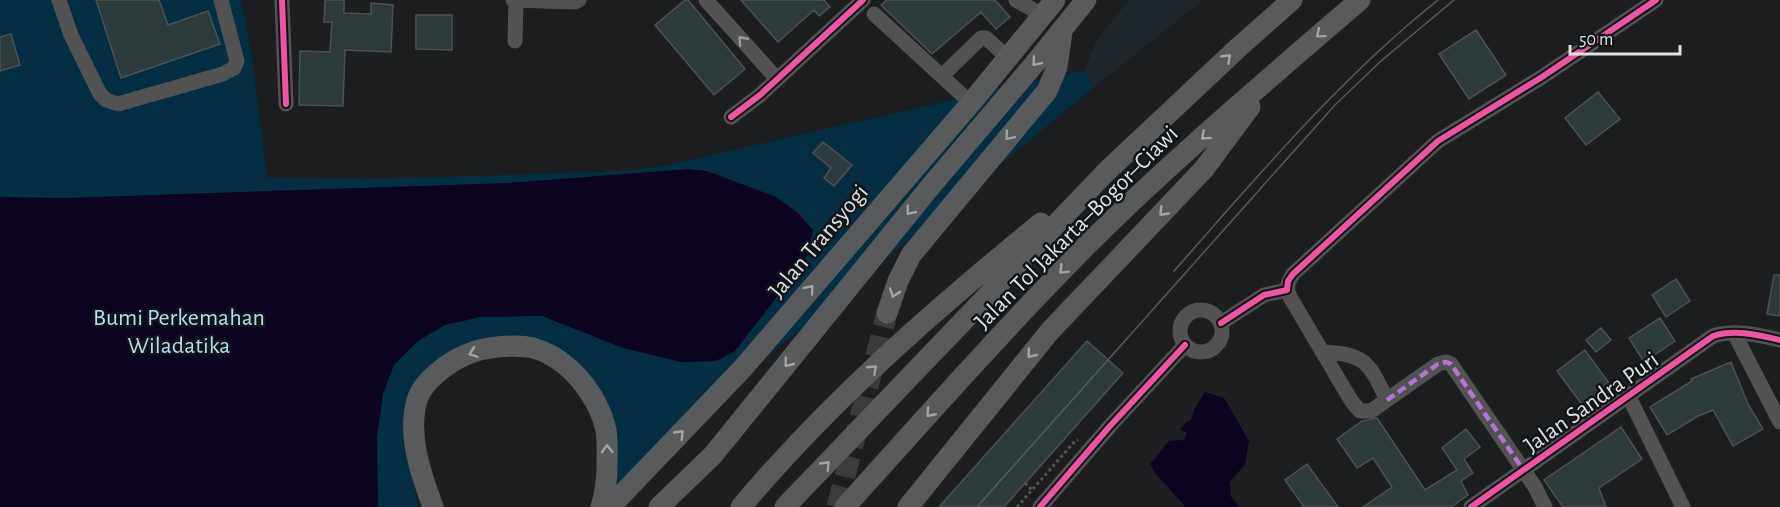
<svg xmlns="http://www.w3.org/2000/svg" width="1780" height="507" font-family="'Alegreya Sans',sans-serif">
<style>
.built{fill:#1f272d}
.green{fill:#042f42}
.water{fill:#0c031e}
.building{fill:#2d3a3b;stroke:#4f5050;stroke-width:1.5}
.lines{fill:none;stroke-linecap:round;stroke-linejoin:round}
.highway-tunnel{stroke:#393b3c;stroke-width:21;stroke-dasharray:21 10;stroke-linecap:butt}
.path{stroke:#535455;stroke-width:3;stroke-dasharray:3 3;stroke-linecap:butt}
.minor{stroke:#525253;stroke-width:15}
.highway{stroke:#585a5b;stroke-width:21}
.tram{stroke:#58595a;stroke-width:1.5}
.quiet{stroke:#b673d3;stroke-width:4.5;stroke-dasharray:9 4.5;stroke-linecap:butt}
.cycleway-casing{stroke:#121517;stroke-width:10}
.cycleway{stroke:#f153a3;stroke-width:6}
.oneway{stroke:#a2a4a5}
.oneway2{stroke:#98999a}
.labels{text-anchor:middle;stroke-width:5;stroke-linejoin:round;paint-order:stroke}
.street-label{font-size:24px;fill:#dee0e2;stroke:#121517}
.park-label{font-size:24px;fill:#b3dbf2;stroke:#121517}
</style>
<rect width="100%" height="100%" fill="#1c1e1f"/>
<path class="built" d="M 1129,0 L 1203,0 L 1093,88 L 1084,70 L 1097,40 Z"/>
<path class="green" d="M 0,0 L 241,0 L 252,56 L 267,177 L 281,178 L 374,179 L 629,171 L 668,165 L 1084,70 L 1093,88 L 708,405 L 611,507 L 615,473 L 581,375 L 492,343 L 412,399 L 403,418 L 418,507 L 0,507 Z"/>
<path class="water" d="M 688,169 L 707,171 L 776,197 L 798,213 L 813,230 L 807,256 L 797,271 L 735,351 L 716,361 L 681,362 L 623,348 L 542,316 L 481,317 L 445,325 L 418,341 L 394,365 L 383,394 L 377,437 L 378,507 L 0,507 L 0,197 L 65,198 L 508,183 Z
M 1205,392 L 1224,398 L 1249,441 L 1245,464 L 1230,482 L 1231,497 L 1240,507 L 1186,507 L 1155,473 L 1150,464 L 1169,441 L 1184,440 L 1187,432 L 1180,430 L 1185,423 L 1191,420 L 1194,410 Z"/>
<path class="building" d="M 96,0 L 159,0 L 168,25 L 208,11 L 220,44 L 121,78 Z
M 325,0 L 344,0 L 344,13 L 371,14 L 371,3 L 393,5 L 391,52 L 345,50 L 343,106 L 299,105 L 300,51 L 330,52 L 332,22 L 324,22 Z
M 685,0 L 688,0 L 745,69 L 714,95 L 655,25 Z
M 741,0 L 824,0 L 830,7 L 819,16 L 814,10 L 778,42 Z
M 887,0 L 995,0 L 1010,17 L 996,29 L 981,12 L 932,54 L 881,5 Z
M 416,15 L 452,15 L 452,50 L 416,49 Z
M 1476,30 L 1506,75 L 1469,99 L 1439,54 Z
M 11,34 L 20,65 L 0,71 L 0,37 Z
M 1598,92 L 1620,119 L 1586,145 L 1565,118 Z
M 823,142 L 852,165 L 834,186 L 824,178 L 831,168 L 813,153 Z
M 1774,275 L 1780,275 L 1780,316 L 1767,314 Z
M 1676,279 L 1690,301 L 1666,317 L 1652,295 Z
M 1660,318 L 1675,341 L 1644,362 L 1629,338 Z
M 1601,328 L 1611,340 L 1596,352 L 1586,340 Z
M 1087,341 L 1123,373 L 1004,507 L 939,507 Z
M 1585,350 L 1614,390 L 1586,410 L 1557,371 Z
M 1731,362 L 1748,404 L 1763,429 L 1733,446 L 1713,410 L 1698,416 L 1667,435 L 1650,407 L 1692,381 L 1691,379 Z
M 1377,418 L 1425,490 L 1457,470 L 1442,448 L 1466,429 L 1480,447 L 1464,459 L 1473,473 L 1461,481 L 1468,495 L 1451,507 L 1363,507 L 1392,487 L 1373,458 L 1357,468 L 1337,439 L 1362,421 Z
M 1621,427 L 1642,459 L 1599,488 L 1606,507 L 1563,507 L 1544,480 Z
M 1307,464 L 1338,507 L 1304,507 L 1285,480 Z"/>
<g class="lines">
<path class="highway-tunnel" d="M 837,507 L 887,313"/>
<path class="path" d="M 1025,483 L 1032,490
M 1017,507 L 1075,441 L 1078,440"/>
<path class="minor" d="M 59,0 L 71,35 L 100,94 L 106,100 L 118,104 L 223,74 L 234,68 L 237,61 L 221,0
M 282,0 L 286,104
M 513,0 L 575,2 L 579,0
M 706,0 L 777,79
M 1016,0 L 1042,15
M 874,14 L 971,103
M 515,41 L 516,0
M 942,76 L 981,38 L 986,38 L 1008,58
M 731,117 L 760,95 L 863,0
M1180 331a21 21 0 1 1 42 0a21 21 0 1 1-42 0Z
M 1221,323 L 1264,295 L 1287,290
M 1734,333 L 1780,422
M 1323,352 C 1366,354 1369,363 1387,400
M 1629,397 L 1683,507
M 1040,507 L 1110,426 L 1185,345
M 1471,507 L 1713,336 C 1735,329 1758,335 1780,340
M 1545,507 L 1535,487 L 1451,364 L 1446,362 L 1438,364 L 1371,411 L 1360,411 L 1352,402 L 1290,297 C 1286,288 1287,283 1293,274 L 1438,141 L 1542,77 L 1656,0"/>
<path class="highway" d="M 887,313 L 898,281 L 911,255 L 1047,91 L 1057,67 L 1062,32
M 433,507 C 421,474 407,436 417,400 C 422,385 434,375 446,366 C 461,355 478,349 497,347 C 509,346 521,345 533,348 C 569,358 598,395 606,430 C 608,442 607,455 607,467 C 607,480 605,494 601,507
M 610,507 L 743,368 L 971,103 L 1055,0
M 659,507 L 713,455 L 930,187 L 1036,62 L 1086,0
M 741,507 C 830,401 934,310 1041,223
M 785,507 L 1108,170 L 1239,47 L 1292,0
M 845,507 C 925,418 1005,328 1089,243 C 1175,158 1268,79 1360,0
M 908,507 L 1050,331 L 1204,169 L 1250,107"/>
<path class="tram" d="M 1174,271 C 1258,176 1339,79 1438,0
M 977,507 L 1335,105 L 1381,61 L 1454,0"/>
<path class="quiet" d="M 1387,400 L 1438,364 L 1446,362 L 1451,364 L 1524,471"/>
<defs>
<path id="cycleway" d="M 282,0 L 286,104
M 731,117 L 760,95 L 863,0
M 1221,323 L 1264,295 L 1287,290 L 1288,281 L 1293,274 L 1438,141 L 1542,77 L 1656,0
M 1040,507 L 1110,426 L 1185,345
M 1471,507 L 1713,336 C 1735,329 1758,335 1780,340"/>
</defs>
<use href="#cycleway" class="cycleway-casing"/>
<use href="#cycleway" class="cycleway"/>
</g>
<defs><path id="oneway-chevron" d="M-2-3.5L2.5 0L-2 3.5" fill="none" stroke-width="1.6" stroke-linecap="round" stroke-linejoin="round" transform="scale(1.5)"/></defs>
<g class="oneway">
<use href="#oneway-chevron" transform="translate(1320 34) rotate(140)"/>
<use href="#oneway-chevron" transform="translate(1227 58) rotate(-43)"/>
<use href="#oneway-chevron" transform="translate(1036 62) rotate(130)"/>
<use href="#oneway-chevron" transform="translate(1009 136) rotate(130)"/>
<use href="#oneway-chevron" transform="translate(1205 136) rotate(138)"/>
<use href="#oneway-chevron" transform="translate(910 211) rotate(129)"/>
<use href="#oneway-chevron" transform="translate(1163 212) rotate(134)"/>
<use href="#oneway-chevron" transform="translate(1063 270) rotate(135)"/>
<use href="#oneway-chevron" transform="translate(810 289) rotate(-50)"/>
<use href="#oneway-chevron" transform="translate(894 293) rotate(109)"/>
<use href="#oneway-chevron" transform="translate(473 353) rotate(161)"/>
<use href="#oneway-chevron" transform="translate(1031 354) rotate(129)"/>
<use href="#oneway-chevron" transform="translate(788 363) rotate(129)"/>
<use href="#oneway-chevron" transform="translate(873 369) rotate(-43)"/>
<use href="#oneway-chevron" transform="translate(930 413) rotate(132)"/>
<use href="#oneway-chevron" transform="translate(680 434) rotate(-46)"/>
<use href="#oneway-chevron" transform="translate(607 449) rotate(-92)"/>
<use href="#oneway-chevron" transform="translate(826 465) rotate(-46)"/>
</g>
<use class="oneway2" href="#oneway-chevron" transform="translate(742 40) rotate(-132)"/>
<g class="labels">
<g class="street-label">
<text transform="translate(1076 227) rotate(-45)" y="8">Jalan Tol Jakarta–Bogor–Ciawi</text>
<text transform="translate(818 241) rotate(-50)" y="8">Jalan Transyogi</text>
<text transform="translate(1591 402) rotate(-35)" y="8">Jalan Sandra Puri</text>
</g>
<g class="park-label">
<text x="179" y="325">Bumi Perkemahan<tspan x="179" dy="28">Wiladatika</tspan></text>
</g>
</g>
<path d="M1570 45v9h110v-9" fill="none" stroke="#dee0e2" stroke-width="3"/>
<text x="1579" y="45" font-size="18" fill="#dee0e2" stroke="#121517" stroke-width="4.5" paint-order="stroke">50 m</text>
</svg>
